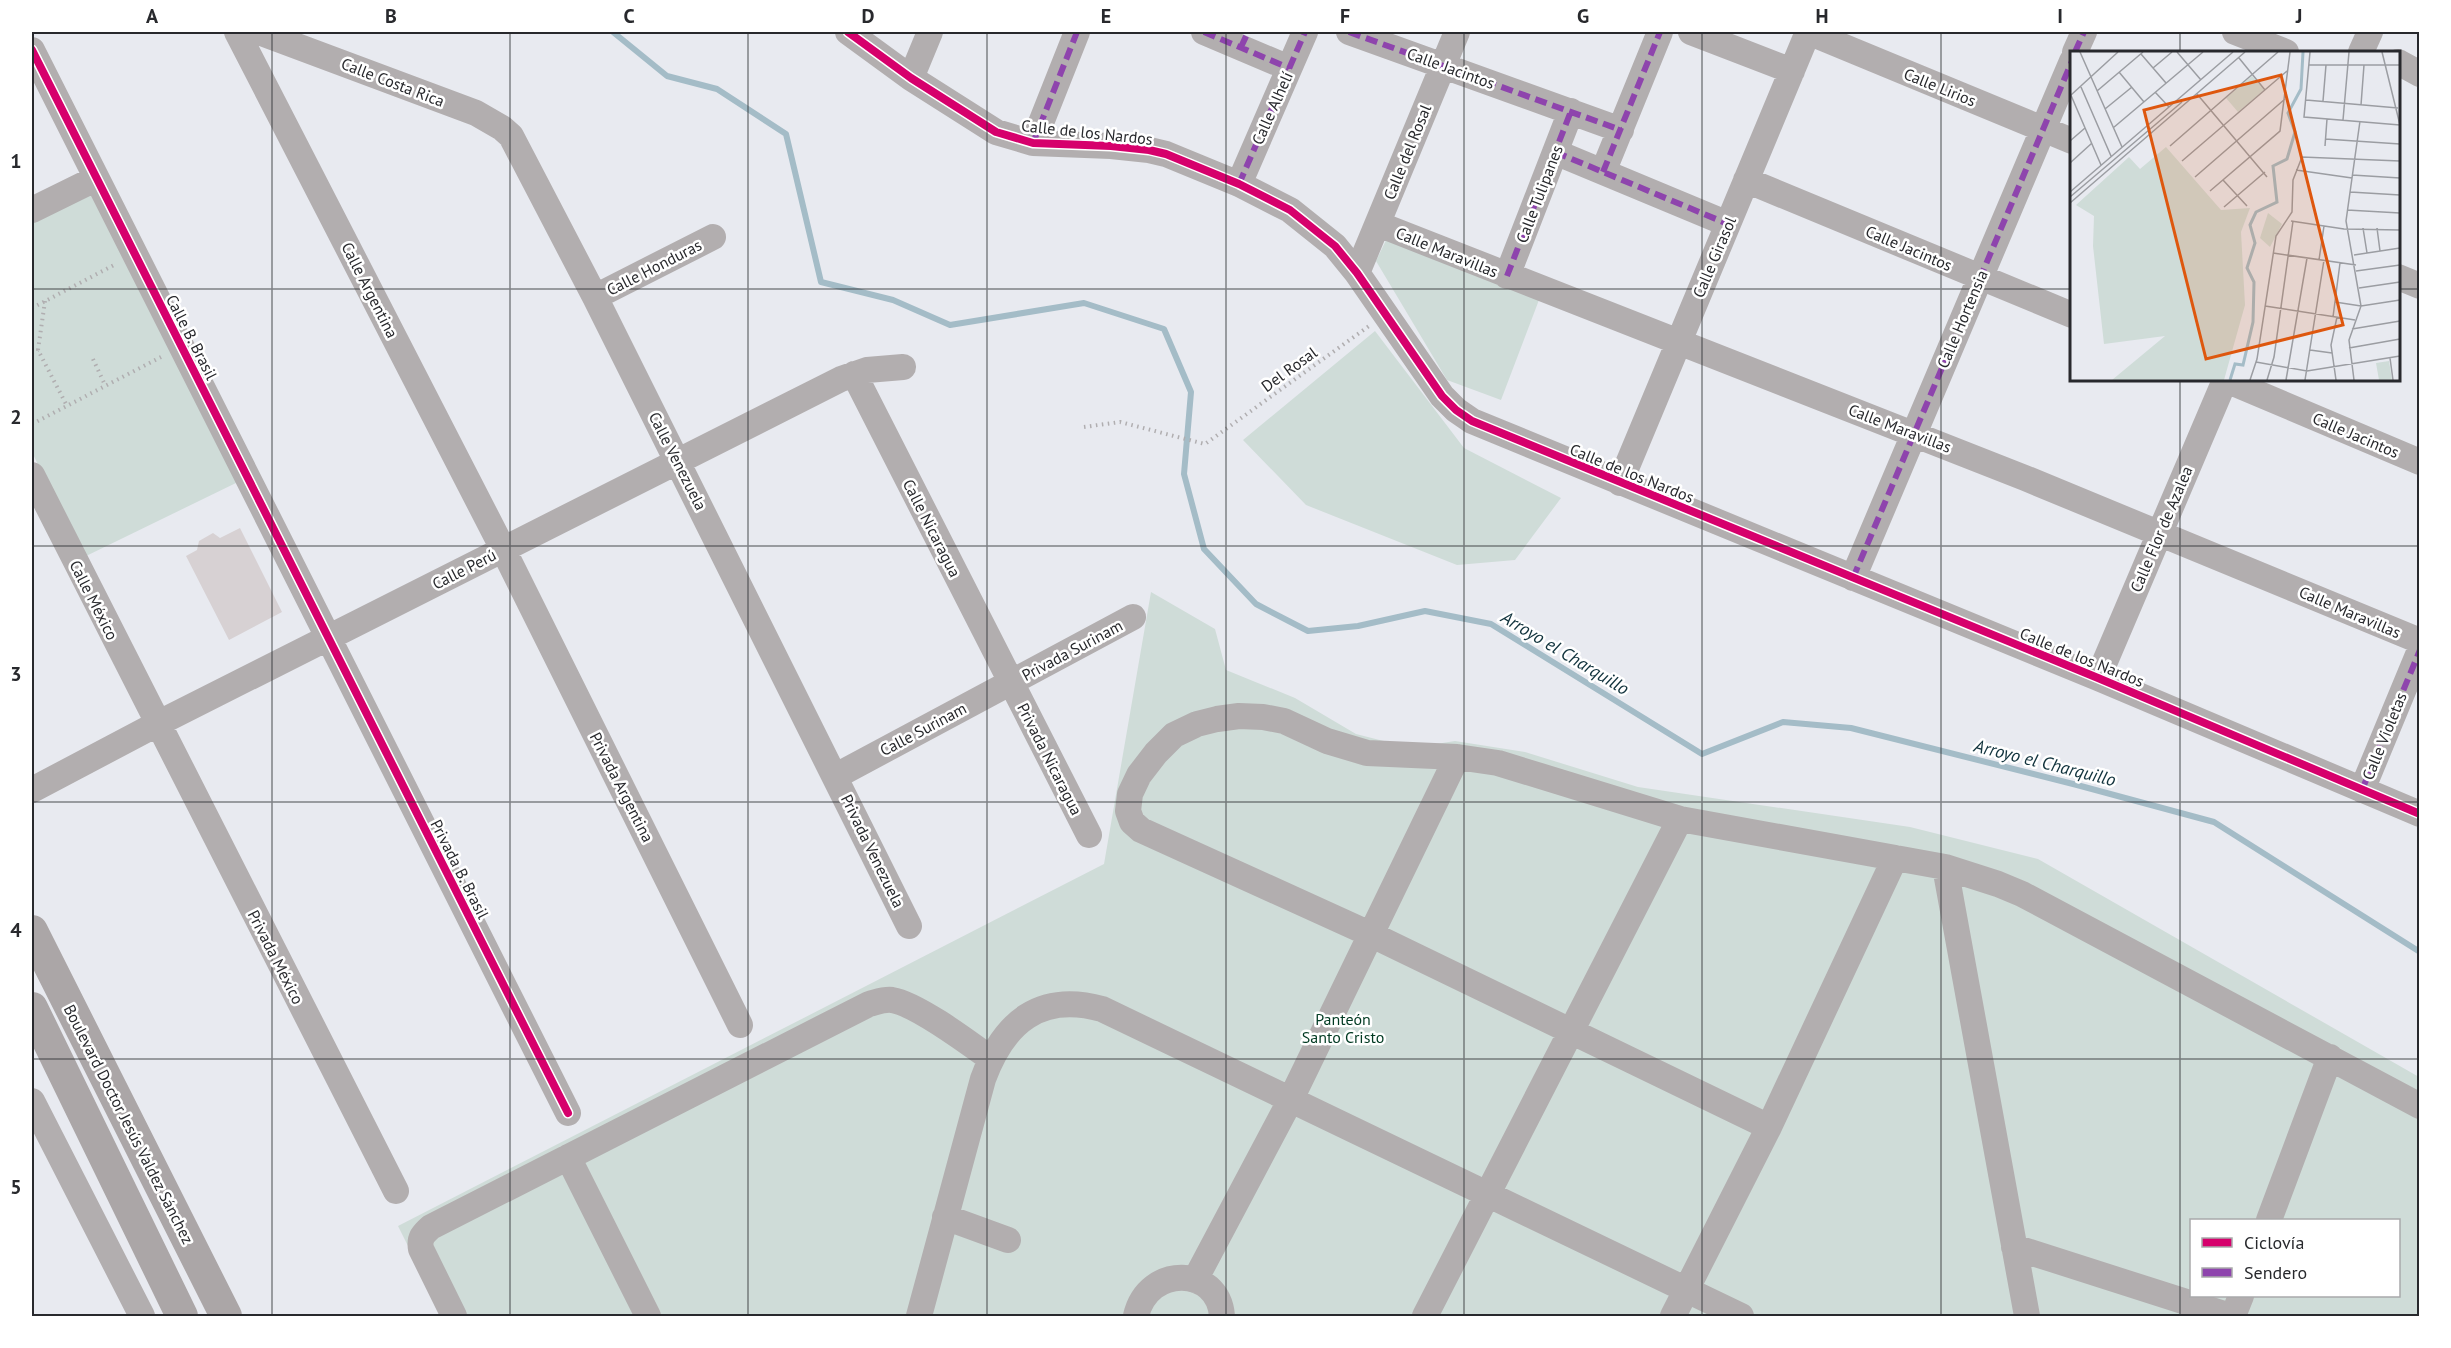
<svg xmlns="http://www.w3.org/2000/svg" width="2451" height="1348" font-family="'PT Sans',sans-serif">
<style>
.green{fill:#cfdcd8;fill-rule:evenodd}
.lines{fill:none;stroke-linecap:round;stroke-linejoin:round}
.stream{stroke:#a4bcc7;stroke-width:6}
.building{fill:#d7d1d3}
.path{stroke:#b0aeb0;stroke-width:4;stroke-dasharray:1.5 4.5;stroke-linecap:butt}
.minor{stroke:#b2aeaf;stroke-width:26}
.major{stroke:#aba6a7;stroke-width:32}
.quiet{stroke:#8e44ad;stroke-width:6;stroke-dasharray:12 6;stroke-linecap:butt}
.cycleway-casing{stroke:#fff;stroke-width:11}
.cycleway{stroke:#d6006c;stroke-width:8}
.grid{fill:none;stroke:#28292d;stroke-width:1.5;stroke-opacity:0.55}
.labels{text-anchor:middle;stroke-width:5;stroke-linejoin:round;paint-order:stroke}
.street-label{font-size:16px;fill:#28292d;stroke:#fff}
.park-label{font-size:16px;fill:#003a22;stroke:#fff}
.water-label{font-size:18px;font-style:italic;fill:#10323c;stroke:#fff}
.inset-river{fill:none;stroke:#a4bcc7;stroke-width:3}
.inset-road{fill:none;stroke:#9b9da2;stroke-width:1.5}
.view{fill:#de570e;fill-opacity:0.15;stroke:#de570e;stroke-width:3}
.inset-edge{fill:none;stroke:#28292d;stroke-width:3}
.neatline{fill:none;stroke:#28292d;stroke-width:2}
.grid-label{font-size:20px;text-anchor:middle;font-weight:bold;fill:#28292d}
</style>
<rect width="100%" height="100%" fill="#e8eaf0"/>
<path class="green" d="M 96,189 L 238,482 L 82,558 L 32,452 L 32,221 Z
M 1389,234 L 1542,292 L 1501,400 L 1447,380 L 1376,261 Z
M 1375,331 L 1464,448 L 1561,498 L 1515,560 L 1457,565 L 1306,505 L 1243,440 Z
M 1151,592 L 1215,629 L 1226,670 L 1295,698 L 1356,734 L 1411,748 L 1455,741 L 1525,752 L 1638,787 L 1910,827 L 2038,859 L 2419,1077 L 2419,1316 L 443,1316 L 398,1226 L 1104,864 ZM 2192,1220 L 2398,1220 L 2398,1296 L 2192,1296 Z"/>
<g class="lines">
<path class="stream" d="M 613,32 L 667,76 L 717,89 L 786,134 L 821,282 L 893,300 L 950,325 L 1084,303 L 1164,329 L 1191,392 L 1184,474 L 1204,549 L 1256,604 L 1308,631 L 1358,626 L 1425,611 L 1491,624 L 1702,754 L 1783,722 L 1851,728 L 2077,785 L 2214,822 L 2420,952"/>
</g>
<path class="building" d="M 240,528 L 282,612 L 229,640 L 186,556 L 197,550 L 199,541 L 213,533 L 220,538 Z"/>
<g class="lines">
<path class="path" d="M 45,301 L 38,350 L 67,406
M 32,308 L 116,264
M 32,353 L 38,350
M 93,359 L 105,385
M 32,424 L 161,357
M 1084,427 L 1120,422 L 1205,444 L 1369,326"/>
<path class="minor" d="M 237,32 L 503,549 L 740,1025
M 259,32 L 476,113 L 502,128 L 511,136 L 595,297 L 909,926
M 848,32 L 911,78 L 996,132 L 1033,143 L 1111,146 L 1149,150 L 1166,154 L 1239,184 L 1290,210 L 1335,246 L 1357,273 L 1442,396 L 1456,410 L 1472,421 L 2098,678 L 2420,814
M 1204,32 L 1289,68
M 1349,32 L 1621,130
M 1691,32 L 1792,71
M 1808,32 L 2072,141
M 2235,32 L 2286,52
M 32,50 L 568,1113
M 2075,52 L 2084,32
M 2361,52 L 2370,32
M 2398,62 L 2420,74
M 911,78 L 930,32
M 1033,143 L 1077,32
M 1555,152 L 1728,224
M 1603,172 L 1660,32
M 1746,180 L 2072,315
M 1239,184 L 1305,32
M 32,210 L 95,179
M 1378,224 L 2025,478 L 2420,641
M 1357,273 L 1457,32
M 1507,276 L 1571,111
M 2398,277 L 2420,286
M 595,297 L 713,237
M 854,374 L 1089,835
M 2226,380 L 2420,462
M 32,475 L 396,1191
M 1620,483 L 1808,32
M 1853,578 L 2072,61
M 2098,678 L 2225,380
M 836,776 L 1133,617
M 32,790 L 157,724 L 841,379 L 867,370 L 903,367
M 2362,790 L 2420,650
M 1945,867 L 2027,1316
M 32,1101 L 142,1316
M 1769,1127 L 1370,934 L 1141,830 L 1132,822 L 1128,811 L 1130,794 L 1139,775 L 1156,753 L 1174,735 L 1197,724 L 1217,719 L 1239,716 L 1263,717 L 1284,721 L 1327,741 L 1367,753 L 1457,757 L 1498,763 L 1680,819 L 1945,867 L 1998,884 L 2022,894 L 2420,1106
M 568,1157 L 648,1316
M 945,1217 L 1008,1240
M 2269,1220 L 2330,1057
M 2014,1247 L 2230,1316
M 1195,1280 L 1291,1099 L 1457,757
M 454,1316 L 421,1249 C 419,1238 423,1234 431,1227 L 869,1004 C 877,1002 884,999 892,1000 C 917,1004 969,1043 991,1059
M 919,1316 L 983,1079 C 1004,1022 1040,992 1102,1009 L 1741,1316
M 1136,1316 C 1148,1264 1218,1266 1222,1316
M 1425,1316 L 1680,819
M 1673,1316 L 1769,1127 L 1895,858
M 2233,1316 L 2241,1296"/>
<path class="major" d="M 32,931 L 226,1316
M 32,1008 L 182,1316"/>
<path class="quiet" d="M 1204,32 L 1289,68
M 1349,32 L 1621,130
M 1241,47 L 1248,32
M 2075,52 L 2084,32
M 1033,143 L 1077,32
M 1555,152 L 1728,224
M 1603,172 L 1660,32
M 1239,184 L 1305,32
M 1507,276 L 1571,111
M 1853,578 L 2072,61
M 2362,790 L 2420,650"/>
<defs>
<path id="cycleway" d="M 848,32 L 911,78 L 996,132 L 1033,143 L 1111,146 L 1149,150 L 1166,154 L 1239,184 L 1290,210 L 1335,246 L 1357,273 L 1442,396 L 1456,410 L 1472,421 L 2098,678 L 2420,814
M 32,50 L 568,1113"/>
</defs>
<use href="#cycleway" class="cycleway-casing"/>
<use href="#cycleway" class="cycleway"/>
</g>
<path class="grid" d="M 272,32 L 272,1316M 510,32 L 510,1316M 748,32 L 748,1316M 987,32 L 987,1316M 1226,32 L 1226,1316M 1464,32 L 1464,1316M 1702,32 L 1702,1316M 1941,32 L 1941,1316M 2180,32 L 2180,52M 32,289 L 2072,289M 2398,289 L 2420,289M 2180,380 L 2180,1316M 32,546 L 2420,546M 32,802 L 2420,802M 32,1059 L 2420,1059"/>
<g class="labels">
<g class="street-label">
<text transform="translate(1451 68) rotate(20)" y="6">Calle Jacintos</text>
<text transform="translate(393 82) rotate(21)" y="6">Calle Costa Rica</text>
<text transform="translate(1940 87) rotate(22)" y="6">Calle Lirios</text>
<text transform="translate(1272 108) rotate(-66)" y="6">Calle Alhelí</text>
<text transform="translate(1087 132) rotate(6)" y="6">Calle de los Nardos</text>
<text transform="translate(1407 152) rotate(-68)" y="6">Calle del Rosal</text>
<text transform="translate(1539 194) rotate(-69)" y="6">Calle Tulipanes</text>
<text transform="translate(1909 248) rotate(23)" y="6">Calle Jacintos</text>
<text transform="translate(1447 252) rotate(22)" y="6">Calle Maravillas</text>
<text transform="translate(1714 257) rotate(-67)" y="6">Calle Girasol</text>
<text transform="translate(654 267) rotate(-27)" y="6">Calle Honduras</text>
<text transform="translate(370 290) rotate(63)" y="6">Calle Argentina</text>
<text transform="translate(1962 319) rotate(-67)" y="6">Calle Hortensia</text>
<text transform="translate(192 337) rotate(63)" y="6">Calle B. Brasil</text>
<text transform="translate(1289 369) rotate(-36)" y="6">Del Rosal</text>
<text transform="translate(1900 428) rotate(21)" y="6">Calle Maravillas</text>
<text transform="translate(2356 435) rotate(23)" y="6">Calle Jacintos</text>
<text transform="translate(678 461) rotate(63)" y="6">Calle Venezuela</text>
<text transform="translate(1632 473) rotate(22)" y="6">Calle de los Nardos</text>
<text transform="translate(932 528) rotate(63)" y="6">Calle Nicaragua</text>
<text transform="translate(2161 529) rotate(-67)" y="6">Calle Flor de Azalea</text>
<text transform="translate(464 569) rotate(-27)" y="6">Calle Perú</text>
<text transform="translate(94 600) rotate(63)" y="6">Calle México</text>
<text transform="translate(2350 612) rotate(23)" y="6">Calle Maravillas</text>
<text transform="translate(1072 650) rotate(-28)" y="6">Privada Surinam</text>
<text transform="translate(2082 657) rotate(22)" y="6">Calle de los Nardos</text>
<text transform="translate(923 729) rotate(-28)" y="6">Calle Surinam</text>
<text transform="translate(2384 736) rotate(-68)" y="6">Calle Violetas</text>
<text transform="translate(1050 759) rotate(63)" y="6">Privada Nicaragua</text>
<text transform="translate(622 787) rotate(63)" y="6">Privada Argentina</text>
<text transform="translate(873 851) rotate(64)" y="6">Privada Venezuela</text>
<text transform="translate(460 869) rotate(63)" y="6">Privada B. Brasil</text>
<text transform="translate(276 957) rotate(63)" y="6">Privada México</text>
<text transform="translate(129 1124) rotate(63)" y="6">Boulevard Doctor Jesús Valdez Sánchez</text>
</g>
<g class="park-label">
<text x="1343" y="1025">Panteón<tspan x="1343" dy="18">Santo Cristo</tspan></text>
</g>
<g class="water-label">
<text transform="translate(1565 653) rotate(31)" y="6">Arroyo el Charquillo</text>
<text transform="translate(2045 763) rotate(14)" y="6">Arroyo el Charquillo</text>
</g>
</g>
<g transform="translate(2070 51)">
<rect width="330" height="330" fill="#e8eaf0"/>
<path d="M 182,25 L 194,39 L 168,61 L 156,47 ZM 96,96 L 151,159 L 180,157 L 171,181 L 175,254 L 154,329 L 42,329 L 95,285 L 34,293 L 23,195 L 24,165 L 6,154 L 59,106 L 70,118 ZM 198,162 L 212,173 L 200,196 L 190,187 ZM 319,310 L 322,329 L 309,329 L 306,312 Z" fill="#cfdcd8"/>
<path class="inset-river" d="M 160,329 L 165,313 L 173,314 L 183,271 L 184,231 L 177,217 L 185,192 L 180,174 L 186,161 L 207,151 L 203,115 L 217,108 L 225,81 L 218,62 L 231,38 L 233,1"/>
<path class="inset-road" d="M 10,1 L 52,96M 107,1 L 131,29M 240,1 L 234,66 L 330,74M 312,1 L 330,74M 71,3 L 96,32M 169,7 L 195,39M 239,14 L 330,14M 83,17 L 102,1M 49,21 L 74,51M 11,36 L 41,105M 27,40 L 73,1M 85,41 L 99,56M 0,42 L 31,114M 127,43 L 197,126M 1,44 L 48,1M 236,49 L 328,57M 253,50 L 256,14M 291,54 L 294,14M 35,58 L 62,36M 273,69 L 279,1M 43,77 L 133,1M 255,88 L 330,93M 0,90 L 15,77M 100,95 L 208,1M 255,95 L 257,68M 112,110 L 217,20M 0,112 L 22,92M 226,119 L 282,127M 282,124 L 330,127M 125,126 L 215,48M 153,129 L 177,155M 140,140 L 210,80 L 220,1M 0,141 L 163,1M 280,141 L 330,144M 0,146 L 112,51M 0,152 L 175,1M 154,156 L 195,121M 277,159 L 330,162M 221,170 L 274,178 L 330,179M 293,177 L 297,202M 307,177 L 310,200M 203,202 L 286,214M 284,204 L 330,197M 249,209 L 254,175M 286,220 L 330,214M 289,237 L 330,231M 265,251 L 291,255 L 330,249M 195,255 L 285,269M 263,266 L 270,212M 282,278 L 330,270M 279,297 L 330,288M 240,299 L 262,302M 320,307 L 323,329M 186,311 L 237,320 L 330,305M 180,329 L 187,308 L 206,185 L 222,161 L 223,129 L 232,106 L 330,110M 197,329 L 204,306 L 223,170M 216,329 L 237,207M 235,329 L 254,209M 266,329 L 261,294 L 267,266M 284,329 L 279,289 L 291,255 L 276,170 L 290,70"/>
<path class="view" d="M 211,24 L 273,274 L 136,308 L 74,59 Z"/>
<rect width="330" height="330" class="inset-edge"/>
</g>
<rect width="2451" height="1348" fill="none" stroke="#ffffff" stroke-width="66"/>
<rect x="2190" y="1219" width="210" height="78" fill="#ffffff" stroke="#a9a9ab" stroke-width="1.5"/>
<rect x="2202" y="1238" width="30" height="9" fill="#d6006c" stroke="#a9a9ab" stroke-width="1.5"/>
<text x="2244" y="1249" font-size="18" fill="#28292d">Ciclovía</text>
<rect x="2202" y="1268" width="30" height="9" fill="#8e44ad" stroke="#a9a9ab" stroke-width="1.5"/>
<text x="2244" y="1279" font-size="18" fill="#28292d">Sendero</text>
<rect x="33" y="33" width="2385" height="1282" class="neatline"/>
<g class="grid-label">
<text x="152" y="23">A</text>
<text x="391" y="23">B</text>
<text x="629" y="23">C</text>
<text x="868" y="23">D</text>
<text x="1106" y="23">E</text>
<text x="1345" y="23">F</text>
<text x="1583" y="23">G</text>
<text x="1822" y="23">H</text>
<text x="2060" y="23">I</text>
<text x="2299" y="23">J</text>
<text x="16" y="168">1</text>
<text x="16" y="424">2</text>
<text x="16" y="681">3</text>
<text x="16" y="937">4</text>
<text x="16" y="1194">5</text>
</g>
</svg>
